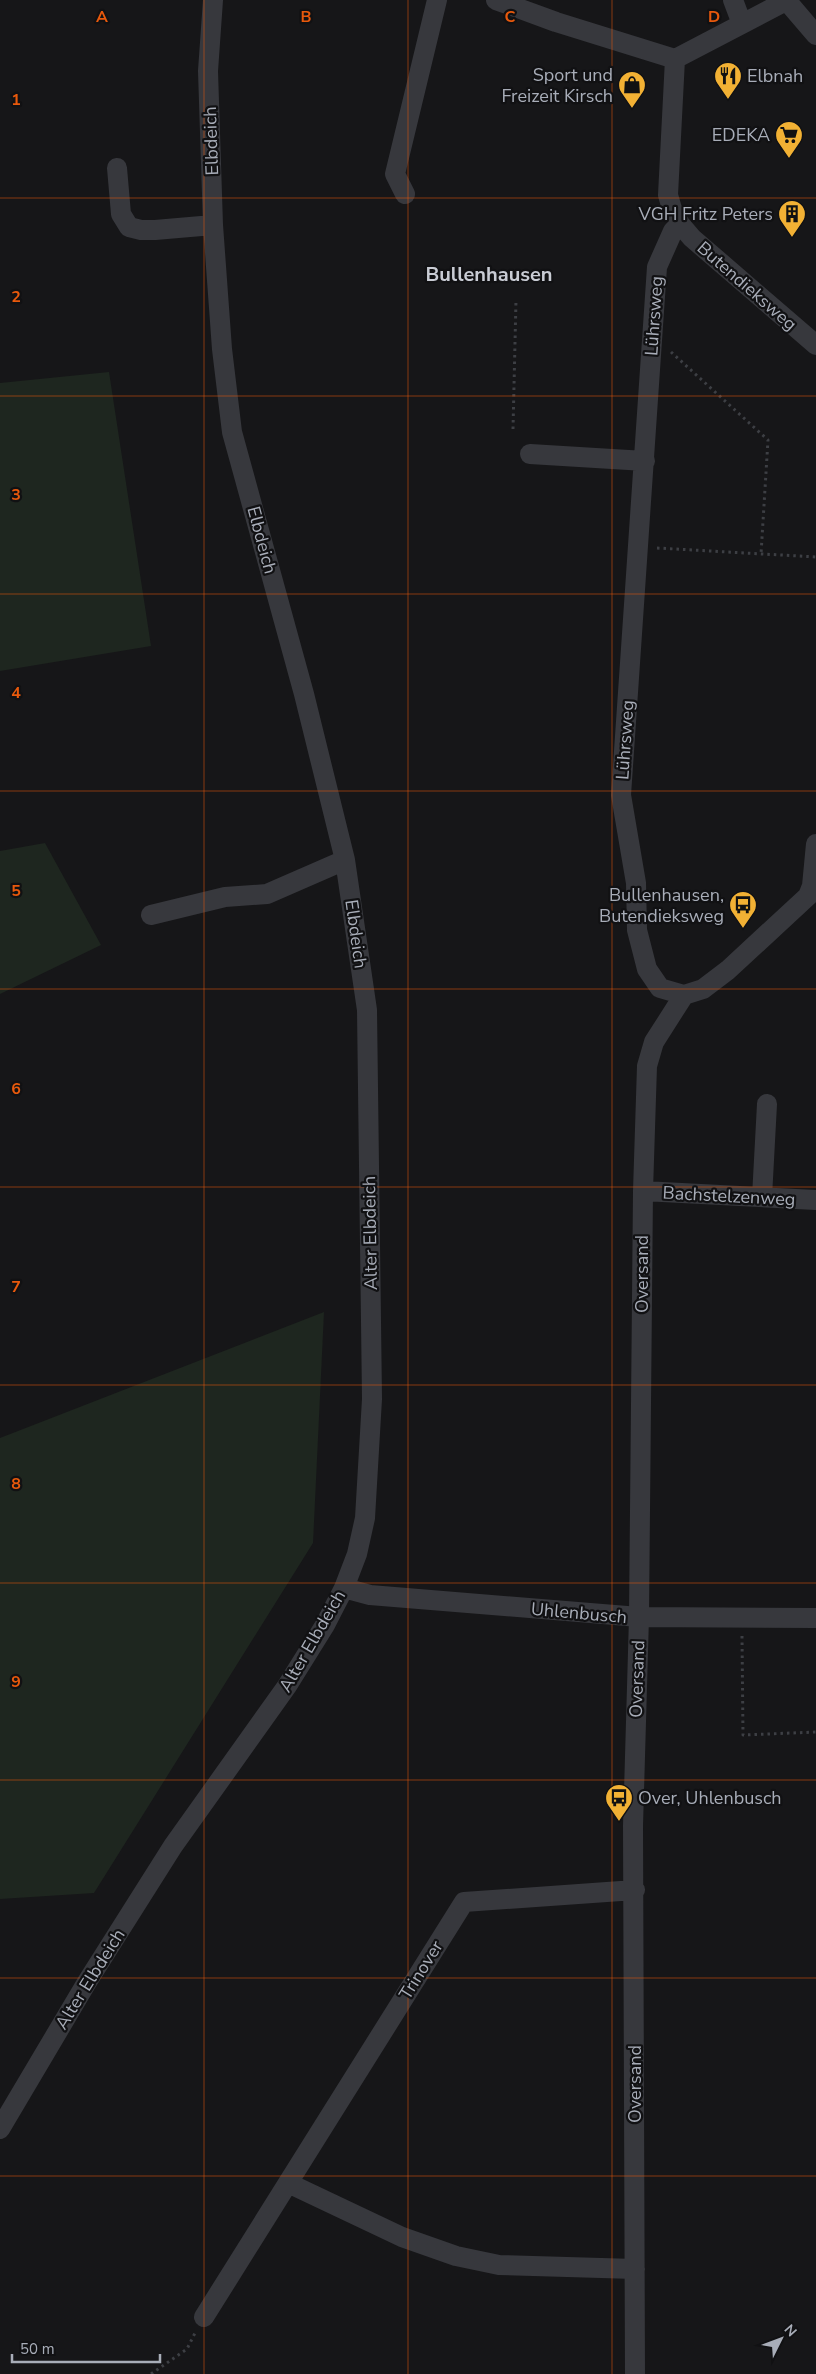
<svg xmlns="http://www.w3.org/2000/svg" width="816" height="2374" font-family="'Nunito Sans',sans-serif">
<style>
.green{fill:#1e261f}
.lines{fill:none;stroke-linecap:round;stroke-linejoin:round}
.path{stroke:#3d3f44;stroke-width:3;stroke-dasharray:2.5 4;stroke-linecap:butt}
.minor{stroke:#37383d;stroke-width:20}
.grid{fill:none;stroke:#e8590c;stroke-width:1;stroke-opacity:0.55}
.labels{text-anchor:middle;stroke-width:4.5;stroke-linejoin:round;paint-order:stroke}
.poi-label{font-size:18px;fill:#a8adb8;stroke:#111113;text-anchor:end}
.street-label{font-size:18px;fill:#a8adb8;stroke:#111113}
.quarter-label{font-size:20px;font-weight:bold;fill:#c9ccd4;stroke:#111113}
.grid-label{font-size:16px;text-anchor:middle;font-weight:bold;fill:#e8590c;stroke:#111113;stroke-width:4.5;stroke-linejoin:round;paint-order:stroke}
</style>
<rect width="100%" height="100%" fill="#161618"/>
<path class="green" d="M 109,372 L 151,646 L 0,671 L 0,383 Z
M 45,843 L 101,945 L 0,994 L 0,851 Z
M 324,1312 L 313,1543 L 94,1893 L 0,1899 L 0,1438 Z"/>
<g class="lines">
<path class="path" d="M 671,352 L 768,440 L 761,554
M 513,429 L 516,300
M 657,548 L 816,557
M 742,1636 L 743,1735 L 816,1732
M 151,2374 L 187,2349 L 195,2333"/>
<path class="minor" d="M 496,0 L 556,22 L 675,59 L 786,1
M 733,0 L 742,24
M 786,0 L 816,35
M 675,59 L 668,195 L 672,209 L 680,224 L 692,238 L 816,345
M 117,168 L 121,214 L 129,227 L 141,230 L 155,230 L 213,225
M 405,194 L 395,174 L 437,0
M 680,224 L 673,231 L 657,267 L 621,795 L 636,883 L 637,930 L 647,969 L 660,988 L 684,995
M 530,454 L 645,461
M 151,915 L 225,897 L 267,894 L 345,860
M 684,995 L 703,989 L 728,970 L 808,896 L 812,886 L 816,844
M 643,1191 L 816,1200
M 762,1197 L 767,1104
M 344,1588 L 370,1595 L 639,1617 L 816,1618
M 0,2129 L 87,1982 L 173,1846 L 287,1686 L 325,1625 L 344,1588 L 357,1554 L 365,1518 L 372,1399 L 367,1010 L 345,860 L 304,694 L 232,432 L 222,349 L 213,225 L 208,71 L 213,0
M 288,2183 L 402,2237 L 456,2256 L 499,2265 L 635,2269
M 204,2317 L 464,1902 L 635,1890
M 635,2374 L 633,1826 L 639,1617 L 643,1191 L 647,1066 L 654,1042 L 684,995"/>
</g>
<path class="grid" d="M 204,0 L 204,2374M 408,0 L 408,2374M 612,0 L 612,2374M 0,198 L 816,198M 0,396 L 816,396M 0,594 L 816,594M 0,791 L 816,791M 0,989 L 816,989M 0,1187 L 816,1187M 0,1385 L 816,1385M 0,1583 L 816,1583M 0,1780 L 816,1780M 0,1978 L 816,1978M 0,2176 L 816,2176"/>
<defs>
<symbol id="restaurant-pin" viewBox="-11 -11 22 30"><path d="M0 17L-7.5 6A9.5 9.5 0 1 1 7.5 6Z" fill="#f2b134" stroke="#111113"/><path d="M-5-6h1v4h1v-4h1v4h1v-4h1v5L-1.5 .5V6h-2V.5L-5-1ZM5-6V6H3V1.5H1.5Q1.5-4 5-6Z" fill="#111"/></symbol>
<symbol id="shop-pin" viewBox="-11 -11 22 30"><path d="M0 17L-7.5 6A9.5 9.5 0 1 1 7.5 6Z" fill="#f2b134" stroke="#111113"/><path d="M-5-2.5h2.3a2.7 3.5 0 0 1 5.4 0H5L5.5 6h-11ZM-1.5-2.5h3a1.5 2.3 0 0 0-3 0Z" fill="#111"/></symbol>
<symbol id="supermarket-pin" viewBox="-11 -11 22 30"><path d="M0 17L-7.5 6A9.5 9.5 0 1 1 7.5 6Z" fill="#f2b134" stroke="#111113"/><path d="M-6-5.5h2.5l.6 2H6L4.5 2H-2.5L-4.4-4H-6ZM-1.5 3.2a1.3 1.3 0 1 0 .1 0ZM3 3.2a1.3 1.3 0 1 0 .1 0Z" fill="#111"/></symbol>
<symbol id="building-pin" viewBox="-11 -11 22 30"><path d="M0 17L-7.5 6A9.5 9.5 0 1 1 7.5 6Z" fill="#f2b134" stroke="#111113"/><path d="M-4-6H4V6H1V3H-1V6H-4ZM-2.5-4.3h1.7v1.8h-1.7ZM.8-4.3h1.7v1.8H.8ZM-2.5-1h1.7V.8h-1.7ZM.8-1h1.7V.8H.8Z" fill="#111"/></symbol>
<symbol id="bus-pin" viewBox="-11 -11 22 30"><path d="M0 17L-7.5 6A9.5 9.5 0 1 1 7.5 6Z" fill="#f2b134" stroke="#111113"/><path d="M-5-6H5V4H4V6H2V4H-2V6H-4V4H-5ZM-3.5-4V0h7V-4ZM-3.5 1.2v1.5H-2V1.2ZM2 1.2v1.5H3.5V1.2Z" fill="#111"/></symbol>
</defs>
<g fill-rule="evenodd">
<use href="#restaurant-pin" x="712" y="60" width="32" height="43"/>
<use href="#shop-pin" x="616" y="69" width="32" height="43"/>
<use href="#supermarket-pin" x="773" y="119" width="32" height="43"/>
<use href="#building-pin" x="776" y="198" width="32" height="43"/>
<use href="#bus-pin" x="727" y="889" width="32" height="43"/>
<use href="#bus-pin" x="603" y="1782" width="32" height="43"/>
</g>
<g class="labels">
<g class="poi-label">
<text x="613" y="81">Sport und<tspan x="613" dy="21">Freizeit Kirsch</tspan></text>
<text x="747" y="82" text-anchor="start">Elbnah</text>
<text x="770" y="141">EDEKA</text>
<text x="773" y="220">VGH Fritz Peters</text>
<text x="724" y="901">Bullenhausen,<tspan x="724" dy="21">Butendieksweg</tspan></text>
<text x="638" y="1804" text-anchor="start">Over, Uhlenbusch</text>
</g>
<g class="street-label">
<text transform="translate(211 141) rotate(-92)" y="6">Elbdeich</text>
<text transform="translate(747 286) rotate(41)" y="6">Butendieksweg</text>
<text transform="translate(654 316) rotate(-86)" y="6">Lührsweg</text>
<text transform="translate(262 540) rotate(75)" y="6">Elbdeich</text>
<text transform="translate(625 740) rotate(-86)" y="6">Lührsweg</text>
<text transform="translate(356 934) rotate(82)" y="6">Elbdeich</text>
<text transform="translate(729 1196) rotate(3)" y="6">Bachstelzenweg</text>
<text transform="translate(370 1233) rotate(-91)" y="6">Alter Elbdeich</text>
<text transform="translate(642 1274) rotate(-90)" y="6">Oversand</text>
<text transform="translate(579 1613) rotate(5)" y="6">Uhlenbusch</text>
<text transform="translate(312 1641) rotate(-60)" y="6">Alter Elbdeich</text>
<text transform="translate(637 1679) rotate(-88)" y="6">Oversand</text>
<text transform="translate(421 1970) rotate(-58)" y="6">Trinover</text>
<text transform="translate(90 1979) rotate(-58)" y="6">Alter Elbdeich</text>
<text transform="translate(635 2084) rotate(-90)" y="6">Oversand</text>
</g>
<g class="quarter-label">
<text x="489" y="281">Bullenhausen</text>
</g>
</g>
<g class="grid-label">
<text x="102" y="22">A</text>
<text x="306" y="22">B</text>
<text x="510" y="22">C</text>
<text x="714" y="22">D</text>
<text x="16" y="105">1</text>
<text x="16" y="302">2</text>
<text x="16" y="500">3</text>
<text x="16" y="698">4</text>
<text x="16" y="896">5</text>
<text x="16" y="1094">6</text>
<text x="16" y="1292">7</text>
<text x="16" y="1489">8</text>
<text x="16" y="1687">9</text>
</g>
<g transform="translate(781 2339) rotate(48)" stroke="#111113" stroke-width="4" paint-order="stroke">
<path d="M0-4L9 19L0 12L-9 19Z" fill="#a8adb8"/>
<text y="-8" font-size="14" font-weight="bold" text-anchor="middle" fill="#a8adb8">N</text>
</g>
<path d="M12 2354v8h148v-8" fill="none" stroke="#a8adb8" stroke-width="2.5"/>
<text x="20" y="2354" font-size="15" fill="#a8adb8" stroke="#111113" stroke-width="4" paint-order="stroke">50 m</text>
</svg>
